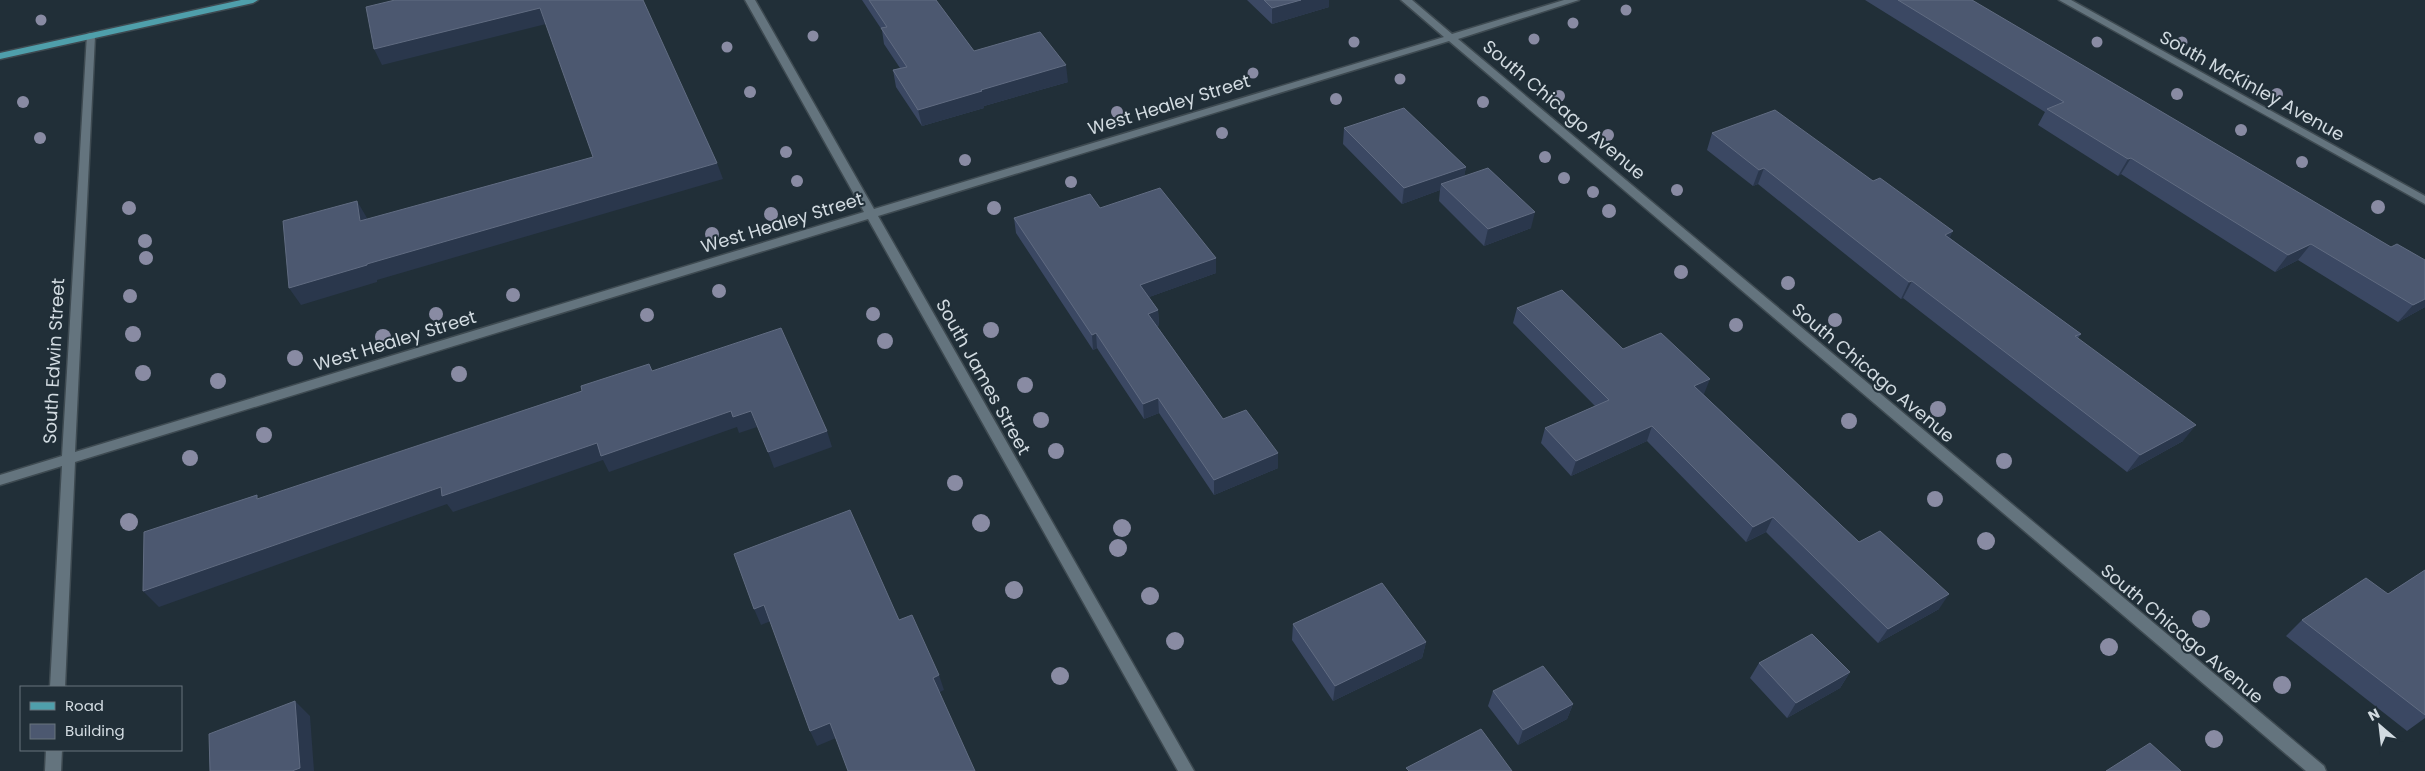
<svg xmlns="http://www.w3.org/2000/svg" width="2425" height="771" font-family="Poppins,sans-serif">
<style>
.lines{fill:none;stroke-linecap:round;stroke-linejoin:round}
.minor-casing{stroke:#3e4a51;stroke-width:3}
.major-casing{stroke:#3e4a51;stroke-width:3}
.minor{fill:#64747e;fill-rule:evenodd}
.major{fill:#4f9fab;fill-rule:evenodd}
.tree{fill:#898ba3}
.wall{fill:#3b4863}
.shaded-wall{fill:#2a374c}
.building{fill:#4c5870;stroke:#616c82}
.labels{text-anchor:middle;stroke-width:4;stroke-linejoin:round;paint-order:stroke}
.street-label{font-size:18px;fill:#d2dbe1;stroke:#212f38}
</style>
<rect width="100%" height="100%" fill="#212f38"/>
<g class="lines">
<defs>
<path id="minor" d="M 745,0 L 755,0 L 874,209 L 1444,37 L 1401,0 L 1412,0 L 1452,34 L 1564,0 L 1579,0 L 1458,39 L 2324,766 L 2326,771 L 2306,771 L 1449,41 L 878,216 L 1194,771 L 1178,771 L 868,219 L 75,462 L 65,687 L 50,687 L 62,466 L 0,485 L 0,475 L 62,456 L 87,34 L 90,33 L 95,36 L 75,452 L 864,212 Z
M 2059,0 L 2071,0 L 2425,196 L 2425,204 Z
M 46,750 L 62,750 L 61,771 L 45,771 Z"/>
<path id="major" d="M 241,0 L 258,0 L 253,3 L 0,59 L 0,53 Z"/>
</defs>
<use href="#minor" class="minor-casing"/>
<use href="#major" class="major-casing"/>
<use href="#minor" class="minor"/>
<use href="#major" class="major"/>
</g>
<g class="tree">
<circle cx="1626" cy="10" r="5.5"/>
<circle cx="41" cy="20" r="5.5"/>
<circle cx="1573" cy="23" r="5.5"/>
<circle cx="813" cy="36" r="5.5"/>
<circle cx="1534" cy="39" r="5.5"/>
<circle cx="1354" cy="42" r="5.5"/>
<circle cx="2097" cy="42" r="5.5"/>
<circle cx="2182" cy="42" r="5.5"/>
<circle cx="727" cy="47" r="5.5"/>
<circle cx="1253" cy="73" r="5.5"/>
<circle cx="1400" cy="79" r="5.5"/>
<circle cx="750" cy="92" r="6"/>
<circle cx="2177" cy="94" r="6"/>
<circle cx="2277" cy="94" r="6"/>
<circle cx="1559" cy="96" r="6"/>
<circle cx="1336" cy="99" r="6"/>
<circle cx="23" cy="102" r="6"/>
<circle cx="1483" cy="102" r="6"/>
<circle cx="1117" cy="112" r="6"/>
<circle cx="2241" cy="130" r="6"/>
<circle cx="1222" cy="133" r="6"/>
<circle cx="1608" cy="135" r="6"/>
<circle cx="40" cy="138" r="6"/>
<circle cx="786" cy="152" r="6"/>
<circle cx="1545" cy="157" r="6"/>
<circle cx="965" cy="160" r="6"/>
<circle cx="2302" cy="162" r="6"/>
<circle cx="1564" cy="178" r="6"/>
<circle cx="797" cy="181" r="6"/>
<circle cx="1071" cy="182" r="6"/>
<circle cx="1677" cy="190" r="6"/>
<circle cx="1593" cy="192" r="6"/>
<circle cx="2378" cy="207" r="7"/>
<circle cx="129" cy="208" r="7"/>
<circle cx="994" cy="208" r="7"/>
<circle cx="1609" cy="211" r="7"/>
<circle cx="771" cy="214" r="7"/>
<circle cx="712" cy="234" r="7"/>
<circle cx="145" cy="241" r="7"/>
<circle cx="146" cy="258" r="7"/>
<circle cx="1681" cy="272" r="7"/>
<circle cx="1788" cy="283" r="7"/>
<circle cx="719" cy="291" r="7"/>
<circle cx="513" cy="295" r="7"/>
<circle cx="130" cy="296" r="7"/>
<circle cx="436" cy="314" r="7"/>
<circle cx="873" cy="314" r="7"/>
<circle cx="647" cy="315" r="7"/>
<circle cx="1835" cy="320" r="7"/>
<circle cx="1736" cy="325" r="7"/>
<circle cx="991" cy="330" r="8"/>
<circle cx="133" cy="334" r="8"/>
<circle cx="383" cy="337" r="8"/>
<circle cx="885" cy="341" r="8"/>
<circle cx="295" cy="358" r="8"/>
<circle cx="143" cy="373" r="8"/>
<circle cx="459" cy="374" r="8"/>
<circle cx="218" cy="381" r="8"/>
<circle cx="1025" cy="385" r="8"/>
<circle cx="1938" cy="409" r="8"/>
<circle cx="1041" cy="420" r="8"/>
<circle cx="1849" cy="421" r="8"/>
<circle cx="264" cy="435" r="8"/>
<circle cx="1056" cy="451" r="8"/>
<circle cx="190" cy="458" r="8"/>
<circle cx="2004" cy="461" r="8"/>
<circle cx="955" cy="483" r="8"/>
<circle cx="1935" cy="499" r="8"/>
<circle cx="129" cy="522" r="9"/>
<circle cx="981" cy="523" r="9"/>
<circle cx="1122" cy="528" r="9"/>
<circle cx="1986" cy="541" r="9"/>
<circle cx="1118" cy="548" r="9"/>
<circle cx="1014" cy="590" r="9"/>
<circle cx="1150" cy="596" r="9"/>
<circle cx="2201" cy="619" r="9"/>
<circle cx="1175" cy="641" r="9"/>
<circle cx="2109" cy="647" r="9"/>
<circle cx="1060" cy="676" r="9"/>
<circle cx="2282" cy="685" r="9"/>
<circle cx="2214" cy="739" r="9"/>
</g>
<path class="wall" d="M 862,0 L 936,0 L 974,51 L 1068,82 L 984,106 L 984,108 L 922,126 L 896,87 L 893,70 L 900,68 L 884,44 L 882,30 Z
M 1247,0 L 1329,0 L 1329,7 L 1272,24 Z
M 1865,0 L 1972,0 L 2425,307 L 2398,322 L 2298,260 L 2275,272 L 2121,174 L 2118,176 L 2038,125 L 2045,112 Z
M 1344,128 L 1466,167 L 1464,176 L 1531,228 L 1484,246 L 1439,201 L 1440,190 L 1402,204 L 1343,144 Z
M 1712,133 L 1950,238 L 2081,334 L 2078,338 L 2183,441 L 2127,472 L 1903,298 L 1901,299 L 1758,184 L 1753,186 L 1707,150 Z
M 1014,218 L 1216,273 L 1149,297 L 1158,310 L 1159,325 L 1157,326 L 1223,419 L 1278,468 L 1214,495 L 1159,413 L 1144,419 L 1097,348 L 1093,350 L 1016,233 Z
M 1517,308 L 1623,349 L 1704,394 L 1703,394 L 1859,542 L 1939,609 L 1878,643 L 1766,532 L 1746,542 L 1647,441 L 1571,476 L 1541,443 L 1545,428 L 1595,406 L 1513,323 Z
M 2425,570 L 2425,718 L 2407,731 L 2286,636 L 2302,620 L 2388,594 Z
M 1293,624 L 1426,642 L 1422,658 L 1333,701 L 1292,640 Z
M 1759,663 L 1850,672 L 1840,688 L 1787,718 L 1750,678 Z
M 1493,691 L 1573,704 L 1567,719 L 1518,745 L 1488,706 Z"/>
<path class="shaded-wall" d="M 1301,0 L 1329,0 L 1329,7 L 1272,24 L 1272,8 Z
M 540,8 L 546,24 L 382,65 L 374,49 Z
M 1066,65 L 1068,82 L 984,106 L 984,108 L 922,126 L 918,110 L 981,90 Z
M 2131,158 L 2121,174 L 2118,176 L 2128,159 Z
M 717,163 L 723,179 L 377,280 L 377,282 L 301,305 L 289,288 L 367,264 Z
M 1466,167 L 1463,182 L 1441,184 L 1440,190 L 1402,204 L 1404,188 Z
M 1764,168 L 1758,184 L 1753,186 L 1759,170 Z
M 357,201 L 367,218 L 370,238 L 360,221 Z
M 1535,212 L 1531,228 L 1484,246 L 1488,229 Z
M 1953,231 L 1945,248 L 1945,235 Z
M 2311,244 L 2298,260 L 2275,272 L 2288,255 Z
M 1216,258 L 1216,273 L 1141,300 L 1140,285 Z
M 1912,281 L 1903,298 L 1901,299 L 1909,282 Z
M 2425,299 L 2425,307 L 2398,322 L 2413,305 Z
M 1158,310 L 1159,325 L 1149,329 L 1148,314 Z
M 1096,333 L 1097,348 L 1093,350 L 1092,335 Z
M 1710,379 L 1704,394 L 1688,401 L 1694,386 Z
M 1158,398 L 1159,413 L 1144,419 L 1143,404 Z
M 731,411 L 751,411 L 757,427 L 739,433 L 737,427 L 609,472 L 603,460 L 453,512 L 447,504 L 159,607 L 143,591 L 441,487 L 597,443 Z
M 2196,425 L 2183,441 L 2127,472 L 2140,455 Z
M 1652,426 L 1647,441 L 1571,476 L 1576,461 Z
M 827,431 L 832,447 L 774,468 L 768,452 Z
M 1278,453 L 1278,468 L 1214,495 L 1214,480 Z
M 1773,517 L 1766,532 L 1746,542 L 1753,527 Z
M 1949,594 L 1939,609 L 1878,643 L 1888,629 Z
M 764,605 L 771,621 L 761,625 L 754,609 Z
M 1426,642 L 1422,658 L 1333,701 L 1335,686 Z
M 1850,672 L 1840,688 L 1787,718 L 1796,703 Z
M 939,675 L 944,690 L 938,693 L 933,678 Z
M 295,701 L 310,716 L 314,771 L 292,771 Z
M 1573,704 L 1567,719 L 1518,745 L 1523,730 Z
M 830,723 L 836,738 L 817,746 L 810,731 Z"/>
<path class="building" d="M 395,0 L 643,0 L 717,163 L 367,264 L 367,265 L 289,288 L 283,221 L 357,201 L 360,221 L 593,157 L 540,8 L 374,49 L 366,7 Z
M 869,0 L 936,0 L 974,51 L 1040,32 L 1066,65 L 981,90 L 982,91 L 918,110 L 893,70 L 907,67 L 881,28 L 887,27 Z
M 1264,0 L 1301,0 L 1272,8 Z
M 1898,0 L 1972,0 L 2391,247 L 2397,244 L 2425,260 L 2425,299 L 2413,305 L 2311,244 L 2288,255 L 2131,158 L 2128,159 L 2047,109 L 2064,102 Z
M 1404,108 L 1466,167 L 1404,188 L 1344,128 Z
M 1775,110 L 1873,181 L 1880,178 L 1953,231 L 1945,235 L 2081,334 L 2075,336 L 2196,425 L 2140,455 L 1912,281 L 1909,282 L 1764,168 L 1759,170 L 1712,133 Z
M 1488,168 L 1535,212 L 1488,229 L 1441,184 Z
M 1160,188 L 1216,258 L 1140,285 L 1158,310 L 1148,314 L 1223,419 L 1246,410 L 1278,453 L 1214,480 L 1158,398 L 1143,404 L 1096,333 L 1092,335 L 1014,218 L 1090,194 L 1100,208 Z
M 1562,290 L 1623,349 L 1661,333 L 1710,379 L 1694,386 L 1859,542 L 1880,531 L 1949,594 L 1888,629 L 1773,517 L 1753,527 L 1652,426 L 1576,461 L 1545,428 L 1609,400 L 1517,308 Z
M 781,328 L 827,431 L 768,452 L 751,411 L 733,417 L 731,411 L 601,456 L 597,443 L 442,496 L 441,487 L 143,591 L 144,532 L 257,495 L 257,499 L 582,391 L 581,386 L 649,364 L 652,371 Z
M 850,510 L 899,620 L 912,615 L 939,675 L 933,678 L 975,771 L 848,771 L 830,723 L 810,731 L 764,605 L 754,609 L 734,554 Z
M 2425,570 L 2425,715 L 2302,620 L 2366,578 L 2388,594 Z
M 1382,583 L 1426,642 L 1335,686 L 1293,624 Z
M 1812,634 L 1850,672 L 1796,703 L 1759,663 Z
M 1543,666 L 1573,704 L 1523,730 L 1493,691 Z
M 295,701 L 300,768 L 292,771 L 210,771 L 209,734 Z
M 1481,729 L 1512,771 L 1409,771 L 1406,768 Z
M 2150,743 L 2181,771 L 2106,771 Z"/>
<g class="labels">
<g class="street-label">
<text transform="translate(2252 86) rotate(29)" y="6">South McKinley Avenue</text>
<text transform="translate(1169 105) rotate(-17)" y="6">West Healey Street</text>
<text transform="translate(1564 110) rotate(40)" y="6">South Chicago Avenue</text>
<text transform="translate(782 223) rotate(-17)" y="6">West Healey Street</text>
<text transform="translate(395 341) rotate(-17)" y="6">West Healey Street</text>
<text transform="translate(54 361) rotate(-87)" y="6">South Edwin Street</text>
<text transform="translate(1873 373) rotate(40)" y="6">South Chicago Avenue</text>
<text transform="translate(983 377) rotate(61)" y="6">South James Street</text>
<text transform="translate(2182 634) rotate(40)" y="6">South Chicago Avenue</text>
</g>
</g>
<rect x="20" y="686" width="162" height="65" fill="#212f38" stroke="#68747c"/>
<rect x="30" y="702" width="25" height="8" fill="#4f9fab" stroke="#68747c"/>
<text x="65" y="711" font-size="15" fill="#d2dbe1">Road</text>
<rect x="30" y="724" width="25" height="15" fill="#4c5870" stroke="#68747c"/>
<text x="65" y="736" font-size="15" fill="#d2dbe1">Building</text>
<g transform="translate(2380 726) rotate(332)" stroke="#212f38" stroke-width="4" paint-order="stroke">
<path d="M0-4L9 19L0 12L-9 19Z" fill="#d2dbe1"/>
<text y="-8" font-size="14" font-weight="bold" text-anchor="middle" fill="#d2dbe1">N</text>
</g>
</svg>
